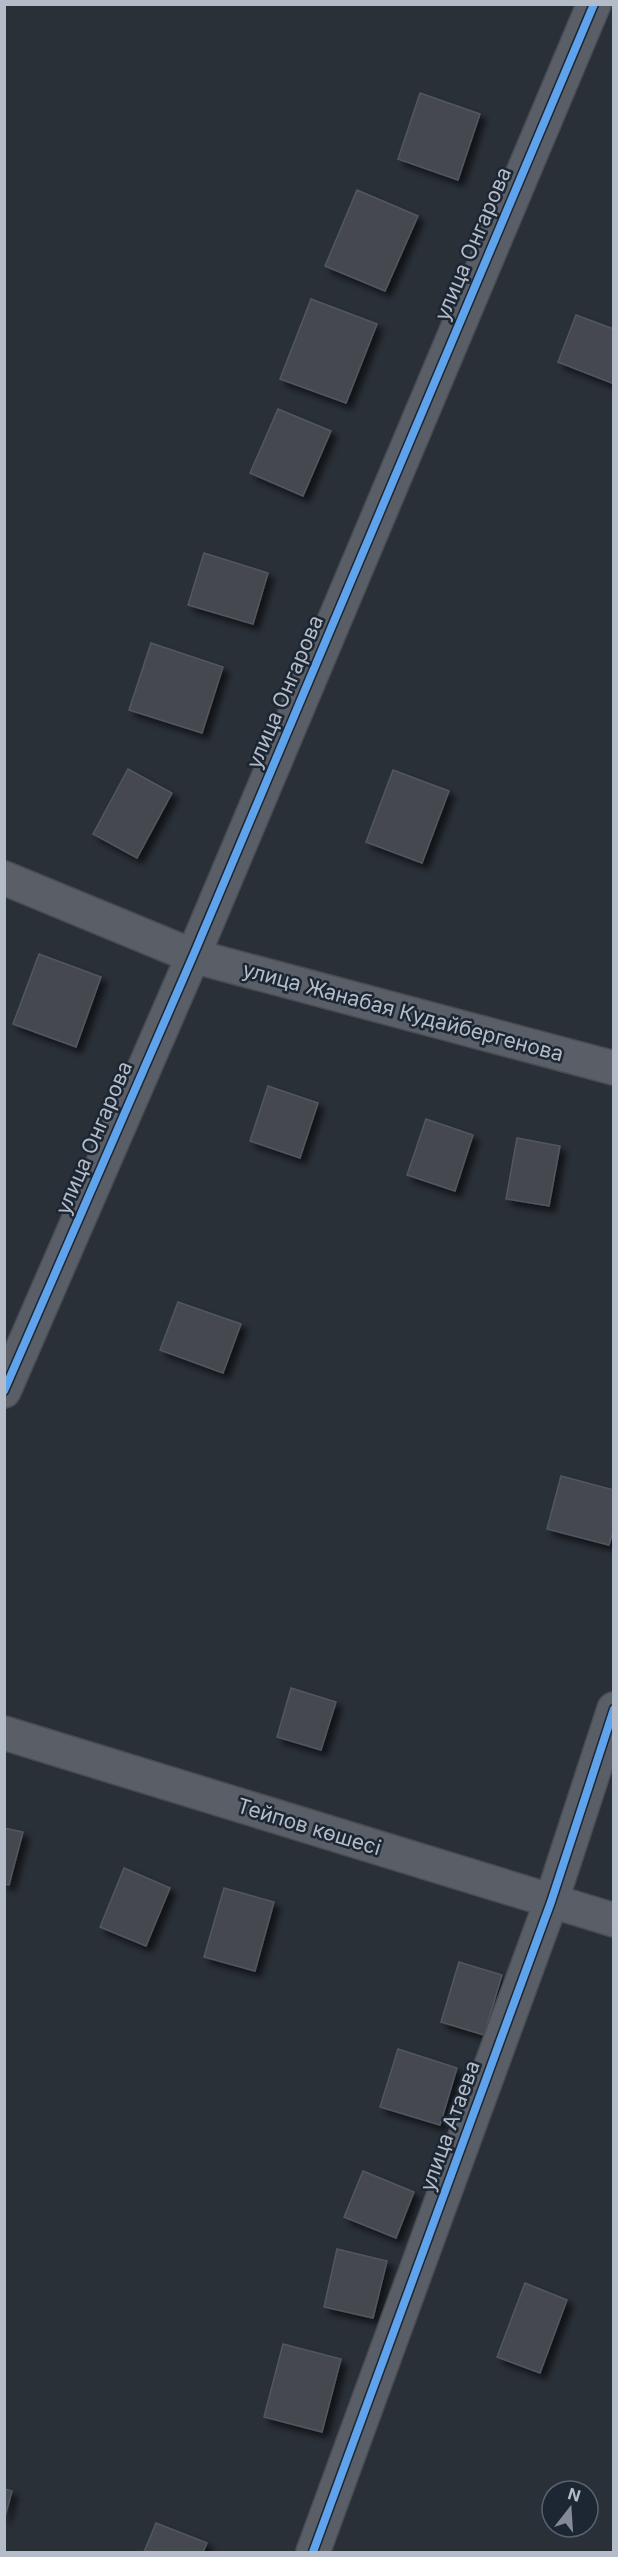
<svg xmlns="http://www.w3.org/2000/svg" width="618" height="2557" font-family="Inter,sans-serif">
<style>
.building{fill:#444950;stroke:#52575f;stroke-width:1.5;filter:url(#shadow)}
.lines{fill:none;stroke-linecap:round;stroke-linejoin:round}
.minor-casing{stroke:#484c53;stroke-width:36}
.minor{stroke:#5a5e66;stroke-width:33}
.cycleway-casing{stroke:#1d2633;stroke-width:11}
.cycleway{stroke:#60a3ed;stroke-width:8}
.labels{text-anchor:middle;stroke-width:5;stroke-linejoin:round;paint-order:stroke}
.street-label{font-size:21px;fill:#b4bcc9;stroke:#1d2633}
</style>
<defs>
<filter id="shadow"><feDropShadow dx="5.5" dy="5.5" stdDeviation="3" flood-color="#0009"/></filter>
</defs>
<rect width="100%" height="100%" fill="#2a3038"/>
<path class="building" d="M 420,93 L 480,114 L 458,180 L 398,159 Z
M 357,190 L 418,216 L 385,291 L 325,266 Z
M 311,299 L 377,324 L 346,403 L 280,379 Z
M 576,315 L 614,329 L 614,384 L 558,362 Z
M 278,409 L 331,431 L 303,496 L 250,473 Z
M 204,553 L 268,573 L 253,624 L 188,605 Z
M 151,643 L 223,667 L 202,733 L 129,710 Z
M 128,769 L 172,793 L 137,858 L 93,834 Z
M 393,770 L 449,791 L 422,863 L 366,842 Z
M 39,954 L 101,977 L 76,1047 L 13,1024 Z
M 268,1086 L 318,1103 L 300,1158 L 250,1141 Z
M 426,1119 L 473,1135 L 455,1191 L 407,1175 Z
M 517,1138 L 560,1146 L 549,1206 L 506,1199 Z
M 178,1302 L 241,1324 L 223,1373 L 160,1350 Z
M 561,1476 L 614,1490 L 614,1528 L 609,1545 L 547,1529 Z
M 291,1688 L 336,1702 L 321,1750 L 277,1737 Z
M 4,1828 L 23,1832 L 9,1885 L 4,1884 Z
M 124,1868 L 170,1888 L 146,1946 L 100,1927 Z
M 224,1888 L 274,1902 L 255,1971 L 204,1957 Z
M 459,1962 L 502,1975 L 484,2035 L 441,2022 Z
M 398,2049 L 457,2068 L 440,2125 L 380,2107 Z
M 363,2171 L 414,2192 L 396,2238 L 344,2217 Z
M 337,2249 L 387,2261 L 373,2318 L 324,2307 Z
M 525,2283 L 567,2300 L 540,2373 L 497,2357 Z
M 283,2344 L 341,2359 L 322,2432 L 264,2417 Z
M 4,2489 L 12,2491 L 4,2520 Z
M 156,2523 L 207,2543 L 203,2552 L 144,2552 Z"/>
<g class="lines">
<defs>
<path id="minor" d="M 4,878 L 193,956 L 614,1068
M 4,1391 L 193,956 L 594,4
M 4,1733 L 614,1920
M 313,2552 L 551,1902 L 614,1709"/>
</defs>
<use href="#minor" class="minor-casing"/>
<use href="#minor" class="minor"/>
<defs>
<path id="cycleway" d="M 4,1391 L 193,956 L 594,4
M 313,2552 L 551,1902 L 614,1709"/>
</defs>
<use href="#cycleway" class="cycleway-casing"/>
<use href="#cycleway" class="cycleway"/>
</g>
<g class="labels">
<g class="street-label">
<text transform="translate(473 244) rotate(-67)" y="7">улица Онгарова</text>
<text transform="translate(285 692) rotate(-67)" y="7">улица Онгарова</text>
<text transform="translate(403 1012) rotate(15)" y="7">улица Жанабая Кудайбергенова</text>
<text transform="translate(94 1138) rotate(-67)" y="7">улица Онгарова</text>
<text transform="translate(309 1827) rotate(17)" y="7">Тейпов көшесі</text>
<text transform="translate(450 2126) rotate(-70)" y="7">улица Атаева</text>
</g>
</g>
<rect width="618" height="2557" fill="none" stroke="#b4bcc9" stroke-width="12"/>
<g transform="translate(570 2509) rotate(17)"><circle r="28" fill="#1d2633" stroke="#59626f" stroke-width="1.5"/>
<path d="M0-4.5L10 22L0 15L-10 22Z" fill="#848b96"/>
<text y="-9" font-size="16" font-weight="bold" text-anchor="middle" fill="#b4bcc9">N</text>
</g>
</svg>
